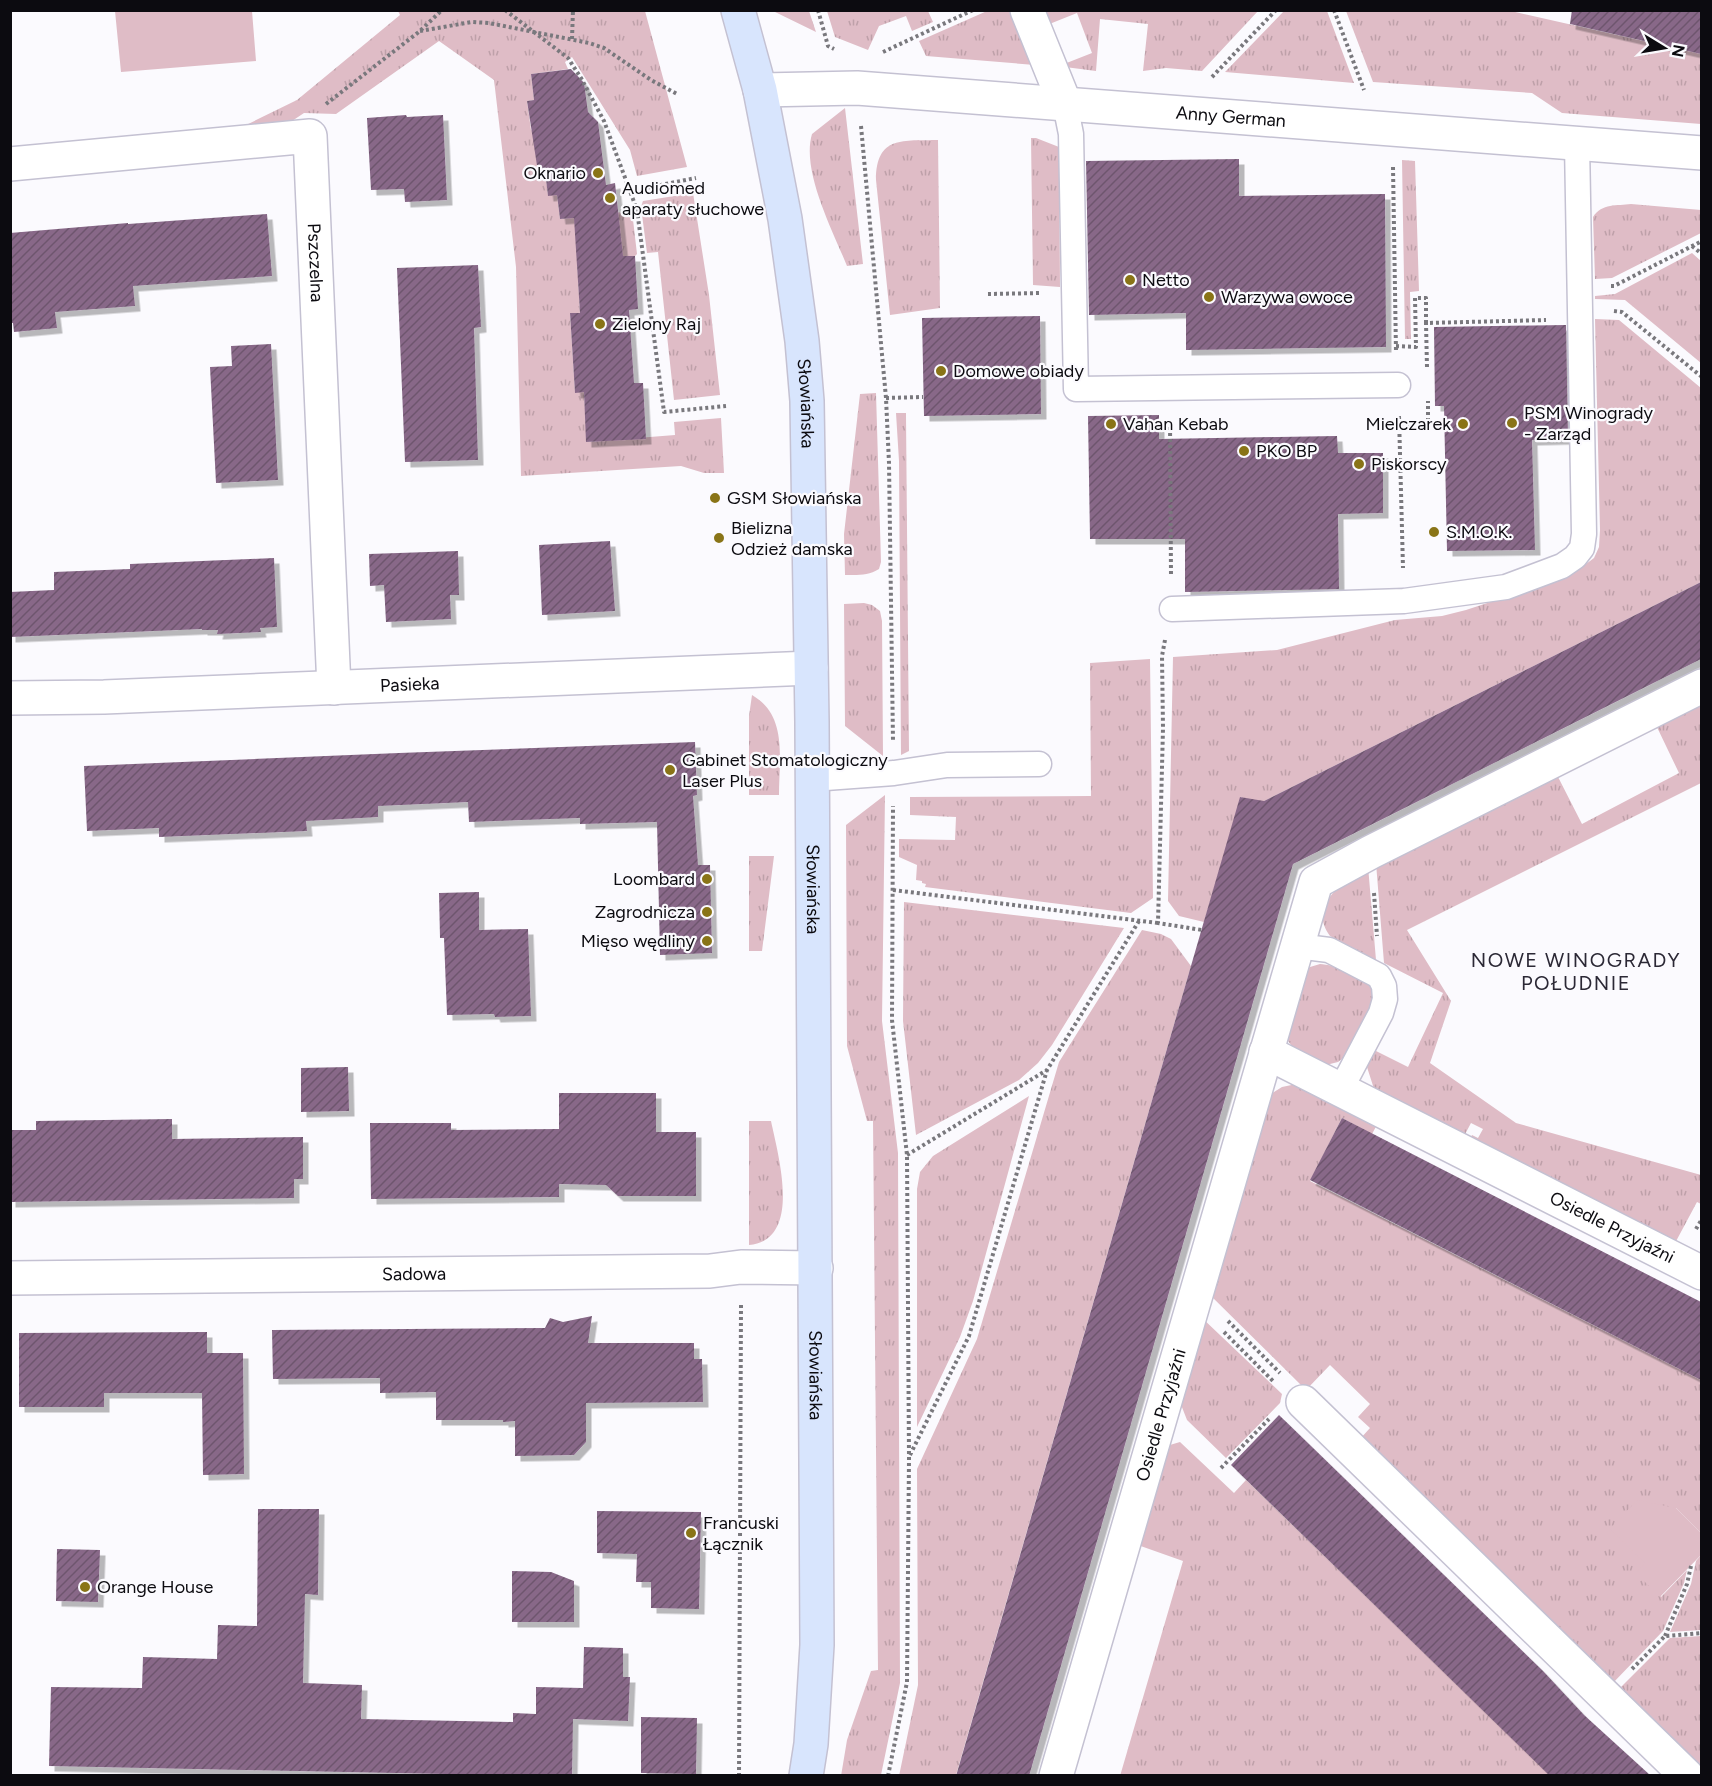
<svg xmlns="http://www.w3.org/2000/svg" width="1712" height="1786" font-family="Figtree,sans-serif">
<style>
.grass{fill:url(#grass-tufts)}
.park{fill:#dfbcc6}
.building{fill:url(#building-hatch);filter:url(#shadow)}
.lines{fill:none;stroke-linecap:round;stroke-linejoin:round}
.lane-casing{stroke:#c4c1d2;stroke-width:27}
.street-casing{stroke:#c4c1d2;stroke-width:36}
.secondary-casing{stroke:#c4c1d2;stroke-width:36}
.path{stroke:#79787d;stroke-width:4;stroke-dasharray:3 3;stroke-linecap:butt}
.lane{stroke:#fff;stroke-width:24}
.street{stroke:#fff;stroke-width:33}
.secondary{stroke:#d8e5fd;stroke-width:33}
.poi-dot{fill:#897417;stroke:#fbfafe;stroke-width:2}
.labels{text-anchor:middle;stroke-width:4.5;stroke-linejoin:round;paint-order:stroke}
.street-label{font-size:18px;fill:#0c0b10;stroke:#fbfafe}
.poi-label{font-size:18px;fill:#0c0b10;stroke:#fbfafe;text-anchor:start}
.neighbourhood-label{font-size:20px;letter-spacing:1.5px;fill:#2b2835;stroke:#fbfafe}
</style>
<defs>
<pattern id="grass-tufts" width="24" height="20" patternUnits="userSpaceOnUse" patternTransform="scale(1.5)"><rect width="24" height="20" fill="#dfbcc6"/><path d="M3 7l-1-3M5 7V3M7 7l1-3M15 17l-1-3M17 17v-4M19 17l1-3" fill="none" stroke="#bea0a9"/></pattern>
<pattern id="building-hatch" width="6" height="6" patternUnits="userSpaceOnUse" patternTransform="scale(1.5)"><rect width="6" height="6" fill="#886888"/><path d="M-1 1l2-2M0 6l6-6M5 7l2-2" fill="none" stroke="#6e546e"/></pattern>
<filter id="shadow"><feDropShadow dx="5.5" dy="5.5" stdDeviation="0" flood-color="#0004"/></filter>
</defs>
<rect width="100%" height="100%" fill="#fbfafe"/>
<path class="grass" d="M 398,11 L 645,11 L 687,167 L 637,176 L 630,150 L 572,57 L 565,62 L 568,69 L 531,74 L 534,100 L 527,101 L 531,130 L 533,131 L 545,171 L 548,195 L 557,195 L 560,219 L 632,211 L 637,254 L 635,256 L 577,259 L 580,313 L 570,313 L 575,392 L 584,392 L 587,442 L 675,435 L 674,422 L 721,418 L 724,473 L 704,473 L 681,466 L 521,476 L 516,267 L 494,80 L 439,41 L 336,114 L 304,113 L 292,121 L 242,127 L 297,100 L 400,15 Z
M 773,11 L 809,11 L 816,32 Z
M 827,11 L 928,11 L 933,22 L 912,31 L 906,16 L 879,26 L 868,50 L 835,37 Z
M 987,11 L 1016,11 L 1035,65 L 926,56 L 919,41 Z
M 1041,11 L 1258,11 L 1202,71 L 1166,68 L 1143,71 L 1148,24 L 1100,19 L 1096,71 L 1065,67 L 1064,64 L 1092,53 L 1077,13 L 1047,25 Z
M 1284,11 L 1327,11 L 1354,83 L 1225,72 Z
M 1346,11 L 1511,11 L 1701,54 L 1701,124 L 1562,113 L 1532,93 L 1373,82 Z
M 845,108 L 863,264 L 847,266 C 833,231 801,171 812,134 Z
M 1031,138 L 1036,138 L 1059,147 L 1060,287 L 1033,285 Z
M 938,140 L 940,308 L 890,315 L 876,180 C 876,135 904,141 938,140 Z
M 1402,160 L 1415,161 L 1419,291 L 1410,292 L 1411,339 L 1405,339 Z
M 693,193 L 709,295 L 720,395 L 674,400 L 658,252 L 647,253 L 641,207 L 643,201 Z
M 1631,204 L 1701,210 L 1701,233 L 1612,278 L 1595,279 L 1593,217 C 1602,203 1617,206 1631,204 Z
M 1692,253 L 1701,261 L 1701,363 L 1625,300 L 1595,299 L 1595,296 L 1615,294 Z
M 1595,319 L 1619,320 L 1701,388 L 1701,582 L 1252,807 L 1241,803 L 1242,797 L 1241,797 L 1204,922 L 1179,916 L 1168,901 L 1173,657 L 1277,650 L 1395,620 L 1442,616 L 1466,610 L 1554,581 L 1582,567 L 1594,558 L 1599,547 L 1600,530 Z
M 876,393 L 881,562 L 879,569 C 868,576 858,575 845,575 L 844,534 L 860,394 Z
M 896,413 L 906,413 L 906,416 L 909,751 L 901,755 L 899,461 Z
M 864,603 L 872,605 L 880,611 L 882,621 L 883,756 L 845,726 L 844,604 Z
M 1150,659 L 1153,898 L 1131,913 L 925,887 L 926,884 L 922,883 L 922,881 L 916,880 L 917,865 L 899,857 L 899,839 L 955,840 L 956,817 L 910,815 L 910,797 L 1091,796 L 1090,663 Z
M 752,695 C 788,716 779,758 779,795 L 749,795 L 749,716 Z
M 1701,700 L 1701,783 L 1407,930 L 1451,1001 L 1430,1063 L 1516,1123 L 1701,1175 L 1701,1204 L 1697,1202 L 1674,1245 L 1469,1141 L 1472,1135 L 1478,1138 L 1483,1129 L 1471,1123 L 1463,1138 L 1375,1092 L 1366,1064 L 1374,1050 L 1408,1067 L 1443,993 L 1384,963 L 1376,863 L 1556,773 L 1582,824 L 1679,773 L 1655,723 Z
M 885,795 L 882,1021 L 898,1153 L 900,1683 L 881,1775 L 841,1776 L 847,1740 L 871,1671 L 878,1670 L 873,1121 L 867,1121 L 847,1046 L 846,825 Z
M 749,856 L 774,856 L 762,951 L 749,951 Z
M 1368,866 L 1376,960 L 1330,936 C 1306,904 1346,881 1368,866 Z
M 904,902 L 1124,928 L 1052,1045 L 1038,1063 L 1019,1080 L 916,1135 L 903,1021 Z
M 1142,930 L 1161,934 L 1171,939 L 1191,966 L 956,1775 L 899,1776 L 918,1685 L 917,1469 L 977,1339 L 1059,1062 Z
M 1320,964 C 1333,964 1367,978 1373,990 C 1375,995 1373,1000 1372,1005 L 1345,1057 L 1338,1062 L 1326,1065 L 1295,1050 L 1288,1041 L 1285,1031 L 1303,973 L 1310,967 Z
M 1301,1083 L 1379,1121 L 1372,1134 L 1342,1118 L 1310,1181 L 1701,1380 L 1701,1533 L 1676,1508 L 1645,1563 L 1661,1597 L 1687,1570 L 1684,1583 L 1663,1631 L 1612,1684 L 1360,1439 L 1370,1428 L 1358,1417 L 1370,1404 L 1330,1365 L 1306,1390 L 1208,1293 L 1269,1095 L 1282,1087 Z
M 1029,1096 L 973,1301 L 960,1337 L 917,1427 L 917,1189 L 920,1172 L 933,1156 Z
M 749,1121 L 771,1121 C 778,1155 803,1240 749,1245 Z
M 1200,1316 L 1282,1394 L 1280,1403 L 1226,1458 L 1187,1420 L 1178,1397 Z
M 1180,1442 L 1234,1493 L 1246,1480 L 1550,1775 L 1120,1776 L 1183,1561 L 1135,1544 L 1163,1447 Z
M 1701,1555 L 1701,1630 L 1670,1632 L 1691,1584 L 1696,1561 Z
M 1701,1636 L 1701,1772 L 1618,1690 L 1670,1638 Z"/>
<path class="park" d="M 115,11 L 252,11 L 256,61 L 121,72 Z
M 1637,1500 L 1676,1508 L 1701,1533 L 1701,1555 L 1660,1597 L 1636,1573 L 1645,1563 L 1610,1529 Z"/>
<path class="building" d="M 1572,10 L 1701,10 L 1701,54 L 1570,24 Z
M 571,69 L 584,83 L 588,112 L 598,122 L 606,185 L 615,183 L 623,256 L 635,256 L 638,309 L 629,310 L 634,383 L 643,383 L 646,439 L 586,442 L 584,392 L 575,393 L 570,313 L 580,313 L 574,218 L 560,219 L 557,195 L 548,196 L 545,171 L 538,172 L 527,101 L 534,100 L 531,74 Z
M 406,115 L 407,117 L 443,115 L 447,200 L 405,202 L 404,189 L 371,190 L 367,118 Z
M 1239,159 L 1239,196 L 1385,194 L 1386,347 L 1186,350 L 1186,313 L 1089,315 L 1086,161 Z
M 267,214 L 272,276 L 133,286 L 135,306 L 55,312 L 57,328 L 14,332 L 13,323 L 10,323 L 10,233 L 128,223 L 128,224 Z
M 478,265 L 481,327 L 474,328 L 478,460 L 405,462 L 397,268 Z
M 1040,316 L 1041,414 L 924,416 L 922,318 Z
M 1566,325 L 1568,439 L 1532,440 L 1535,550 L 1447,551 L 1444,406 L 1435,406 L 1434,327 Z
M 271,344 L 278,480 L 216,483 L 210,367 L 232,366 L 231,346 Z
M 1159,415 L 1159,439 L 1337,436 L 1338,453 L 1383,453 L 1383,513 L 1338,514 L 1339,589 L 1185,592 L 1185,539 L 1090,539 L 1088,416 Z
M 610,541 L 615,611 L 542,615 L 539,545 Z
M 458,551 L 459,595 L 450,595 L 451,619 L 386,622 L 384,585 L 370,586 L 369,554 Z
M 274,558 L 277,627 L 260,628 L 261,632 L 217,634 L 218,630 L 202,630 L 202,629 L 10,637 L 10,592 L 54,590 L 54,572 L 130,569 L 130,564 Z
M 1701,582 L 1701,659 L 1293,864 L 1029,1776 L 956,1776 L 1240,797 L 1264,801 Z
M 695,742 L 697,795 L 693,796 L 698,865 L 710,865 L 712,953 L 660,955 L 657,822 L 580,824 L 580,818 L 469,822 L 468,802 L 378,806 L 378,817 L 306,821 L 307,831 L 159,837 L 159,828 L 87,831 L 84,766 L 399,753 Z
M 479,892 L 479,930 L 528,929 L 531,1016 L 495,1017 L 494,1014 L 447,1015 L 444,938 L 440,938 L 439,893 Z
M 348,1067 L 349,1111 L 301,1112 L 301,1068 Z
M 559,1093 L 656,1093 L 656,1132 L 696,1132 L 696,1196 L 618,1196 L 606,1185 L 559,1184 L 559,1197 L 371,1199 L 370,1123 L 451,1123 L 451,1130 L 559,1129 Z
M 1342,1118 L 1701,1302 L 1701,1380 L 1310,1180 Z
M 172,1119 L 172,1139 L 303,1137 L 303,1179 L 294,1179 L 294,1198 L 10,1202 L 10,1130 L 36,1130 L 36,1121 Z
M 592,1316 L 588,1343 L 694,1343 L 694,1359 L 702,1359 L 703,1402 L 586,1403 L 586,1442 L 574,1455 L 515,1456 L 515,1421 L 503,1422 L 503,1420 L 436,1420 L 436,1392 L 380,1393 L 380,1378 L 273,1379 L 272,1330 L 545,1328 L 550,1318 L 563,1322 Z
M 207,1332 L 207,1353 L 243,1353 L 244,1474 L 203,1475 L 202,1393 L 104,1393 L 104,1407 L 19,1407 L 19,1333 Z
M 1279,1415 L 1543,1671 L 1584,1715 L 1651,1776 L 1550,1776 L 1231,1465 Z
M 258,1509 L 319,1509 L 318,1595 L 305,1594 L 303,1683 L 362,1685 L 361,1719 L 513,1722 L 513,1713 L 536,1714 L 536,1687 L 583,1688 L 584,1647 L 623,1648 L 623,1677 L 630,1677 L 628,1721 L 573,1719 L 572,1776 L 446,1776 L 446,1774 L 49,1766 L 51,1687 L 142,1688 L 143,1657 L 217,1659 L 218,1625 L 257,1626 Z
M 597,1511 L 701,1512 L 699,1609 L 651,1608 L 651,1582 L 636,1582 L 637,1554 L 597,1553 Z
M 57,1549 L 100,1550 L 98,1602 L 56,1601 Z
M 512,1571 L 551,1572 L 574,1581 L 574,1622 L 512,1622 Z
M 641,1717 L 697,1718 L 696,1774 L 641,1773 Z"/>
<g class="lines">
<defs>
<path id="lane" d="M 1065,104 L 1071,134 L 1076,389 L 1398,385
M 1172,609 L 1404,601 L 1506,587 L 1562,566 L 1575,557 L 1582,548 L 1584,534 L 1577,143
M 812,779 L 894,773 L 947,765 L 1039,764
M 1297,946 L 1329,950 L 1379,976 L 1384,986 L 1385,999 L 1381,1013 L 1341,1089"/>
<g id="street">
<path d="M 1027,10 L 1065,104"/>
<path id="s1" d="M 760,90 L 857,88 L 1702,153"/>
<path id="s2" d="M 10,164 L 310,136 L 334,688"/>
<path id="s3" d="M 10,698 L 104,697 L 811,668"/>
<path id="s4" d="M 1266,1052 L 1702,1273"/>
<path id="s5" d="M 10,1278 L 710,1271 L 741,1267 L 816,1268"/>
<path d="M 1303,1402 L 1687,1776"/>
<path id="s6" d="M 1056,1776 L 1316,882 L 1371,852 L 1702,686"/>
</g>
<g id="secondary">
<path id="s7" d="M 738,10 L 760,90 L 785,219 L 802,341 L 807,401 L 812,722 L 817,1645 L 811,1744 L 806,1776"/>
</g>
</defs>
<use href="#lane" class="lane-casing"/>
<use href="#street" class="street-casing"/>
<use href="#secondary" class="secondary-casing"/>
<path class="path" d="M 505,10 L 568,58 L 581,78 L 604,121 L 637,210 L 664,412 L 726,406
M 818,10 L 828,46 L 834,49
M 1334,10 L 1364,90
M 420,31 L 472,22 L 489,23 L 589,43 L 604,48 L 651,80 L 677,94
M 572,39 L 573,10
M 883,52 L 973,10
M 1212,77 L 1276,10
M 326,104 L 420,31 L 442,10
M 861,126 L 886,398 L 889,463 L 893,741
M 1393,167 L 1396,352
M 630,191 L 696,178
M 1692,246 L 1702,254
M 1611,286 L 1614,286 L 1702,241
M 988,294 L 1041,293
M 1614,311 L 1622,312 L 1702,377
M 1396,346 L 1416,347 L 1415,298 L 1426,298 L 1426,323
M 1427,367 L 1426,323 L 1546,320
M 886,398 L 923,397
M 1399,416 L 1403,568
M 1170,421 L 1171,576
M 1400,424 L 1428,423 L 1428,401
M 1165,640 L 1162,656 L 1163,728 L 1158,923 L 1202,930
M 893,890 L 1158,923
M 1374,893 L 1377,936
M 907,1155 L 1047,1070 L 1139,921
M 1696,1229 L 1702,1219
M 1228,1321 L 1280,1373
M 1224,1332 L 1274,1382
M 910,1455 L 969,1336 L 1047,1070
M 1221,1468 L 1269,1419
M 1665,1636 L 1687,1584 L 1691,1566
M 1632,1669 L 1665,1636 L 1702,1633
M 739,1776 L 741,1305
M 888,1776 L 907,1682 L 909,1458 L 907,1155 L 892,1020 L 893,806"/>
<use href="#lane" class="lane"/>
<use href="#street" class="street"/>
<use href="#secondary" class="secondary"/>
</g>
<g class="poi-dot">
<circle cx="598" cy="173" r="6"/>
<circle cx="610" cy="198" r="6"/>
<circle cx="1130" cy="280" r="6"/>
<circle cx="1209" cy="297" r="6"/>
<circle cx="600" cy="324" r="6"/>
<circle cx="941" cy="371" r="6"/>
<circle cx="1512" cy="423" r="6"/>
<circle cx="1111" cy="424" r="6"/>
<circle cx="1463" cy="424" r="6"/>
<circle cx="1244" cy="451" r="6"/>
<circle cx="1359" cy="464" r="6"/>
<circle cx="715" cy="498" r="6"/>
<circle cx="1434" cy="532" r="6"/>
<circle cx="719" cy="538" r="6"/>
<circle cx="670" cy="770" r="6"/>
<circle cx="707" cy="879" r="6"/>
<circle cx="707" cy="912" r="6"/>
<circle cx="707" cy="941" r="6"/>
<circle cx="691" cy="1533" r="6"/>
<circle cx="85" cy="1587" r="6"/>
</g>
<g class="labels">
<g class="street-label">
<text dy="6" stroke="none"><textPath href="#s1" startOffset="472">Anny German</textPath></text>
<text dy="6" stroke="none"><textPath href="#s2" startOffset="428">Pszczelna</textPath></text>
<text dy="6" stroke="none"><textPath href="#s7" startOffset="400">Słowiańska</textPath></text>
<text dy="6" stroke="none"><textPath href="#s3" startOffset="400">Pasieka</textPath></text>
<text dy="6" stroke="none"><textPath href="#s7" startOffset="886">Słowiańska</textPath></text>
<text dy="6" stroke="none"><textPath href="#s4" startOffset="388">Osiedle Przyjaźni</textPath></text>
<text dy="6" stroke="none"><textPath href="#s5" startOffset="404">Sadowa</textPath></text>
<text dy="6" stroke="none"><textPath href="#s7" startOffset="1372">Słowiańska</textPath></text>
<text dy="6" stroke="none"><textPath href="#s6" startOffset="376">Osiedle Przyjaźni</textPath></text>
</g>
<g class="poi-label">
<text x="586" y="179" text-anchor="end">Oknario</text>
<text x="622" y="194">Audiomed<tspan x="622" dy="21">aparaty słuchowe</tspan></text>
<text x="1142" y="286">Netto</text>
<text x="1221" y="303">Warzywa owoce</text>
<text x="612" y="330">Zielony Raj</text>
<text x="953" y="377">Domowe obiady</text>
<text x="1524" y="419">PSM Winogrady<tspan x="1524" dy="21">- Zarząd</tspan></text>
<text x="1123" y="430">Vahan Kebab</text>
<text x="1451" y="430" text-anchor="end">Mielczarek</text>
<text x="1256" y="457">PKO BP</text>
<text x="1371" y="470">Piskorscy</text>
<text x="727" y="504">GSM Słowiańska</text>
<text x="731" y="534">Bielizna<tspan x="731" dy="21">Odzież damska</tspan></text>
<text x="1446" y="538">S.M.O.K.</text>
<text x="682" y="766">Gabinet Stomatologiczny<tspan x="682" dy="21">Laser Plus</tspan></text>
<text x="695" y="885" text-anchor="end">Loombard</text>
<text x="695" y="918" text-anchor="end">Zagrodnicza</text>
<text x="695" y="947" text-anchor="end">Mięso wędliny</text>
<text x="703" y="1529">Francuski<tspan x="703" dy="21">Łącznik</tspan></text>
<text x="97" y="1593">Orange House</text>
</g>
<g class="neighbourhood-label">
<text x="1576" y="967">NOWE WINOGRADY<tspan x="1576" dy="23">POŁUDNIE</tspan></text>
</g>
</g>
<rect width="1712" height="1786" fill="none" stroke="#0c0b10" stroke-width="24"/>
<g transform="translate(1664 48) rotate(101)" stroke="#fbfafe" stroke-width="4.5" paint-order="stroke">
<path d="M0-4.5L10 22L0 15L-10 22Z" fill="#0c0b10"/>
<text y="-9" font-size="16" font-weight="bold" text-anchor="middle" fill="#0c0b10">N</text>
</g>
</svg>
